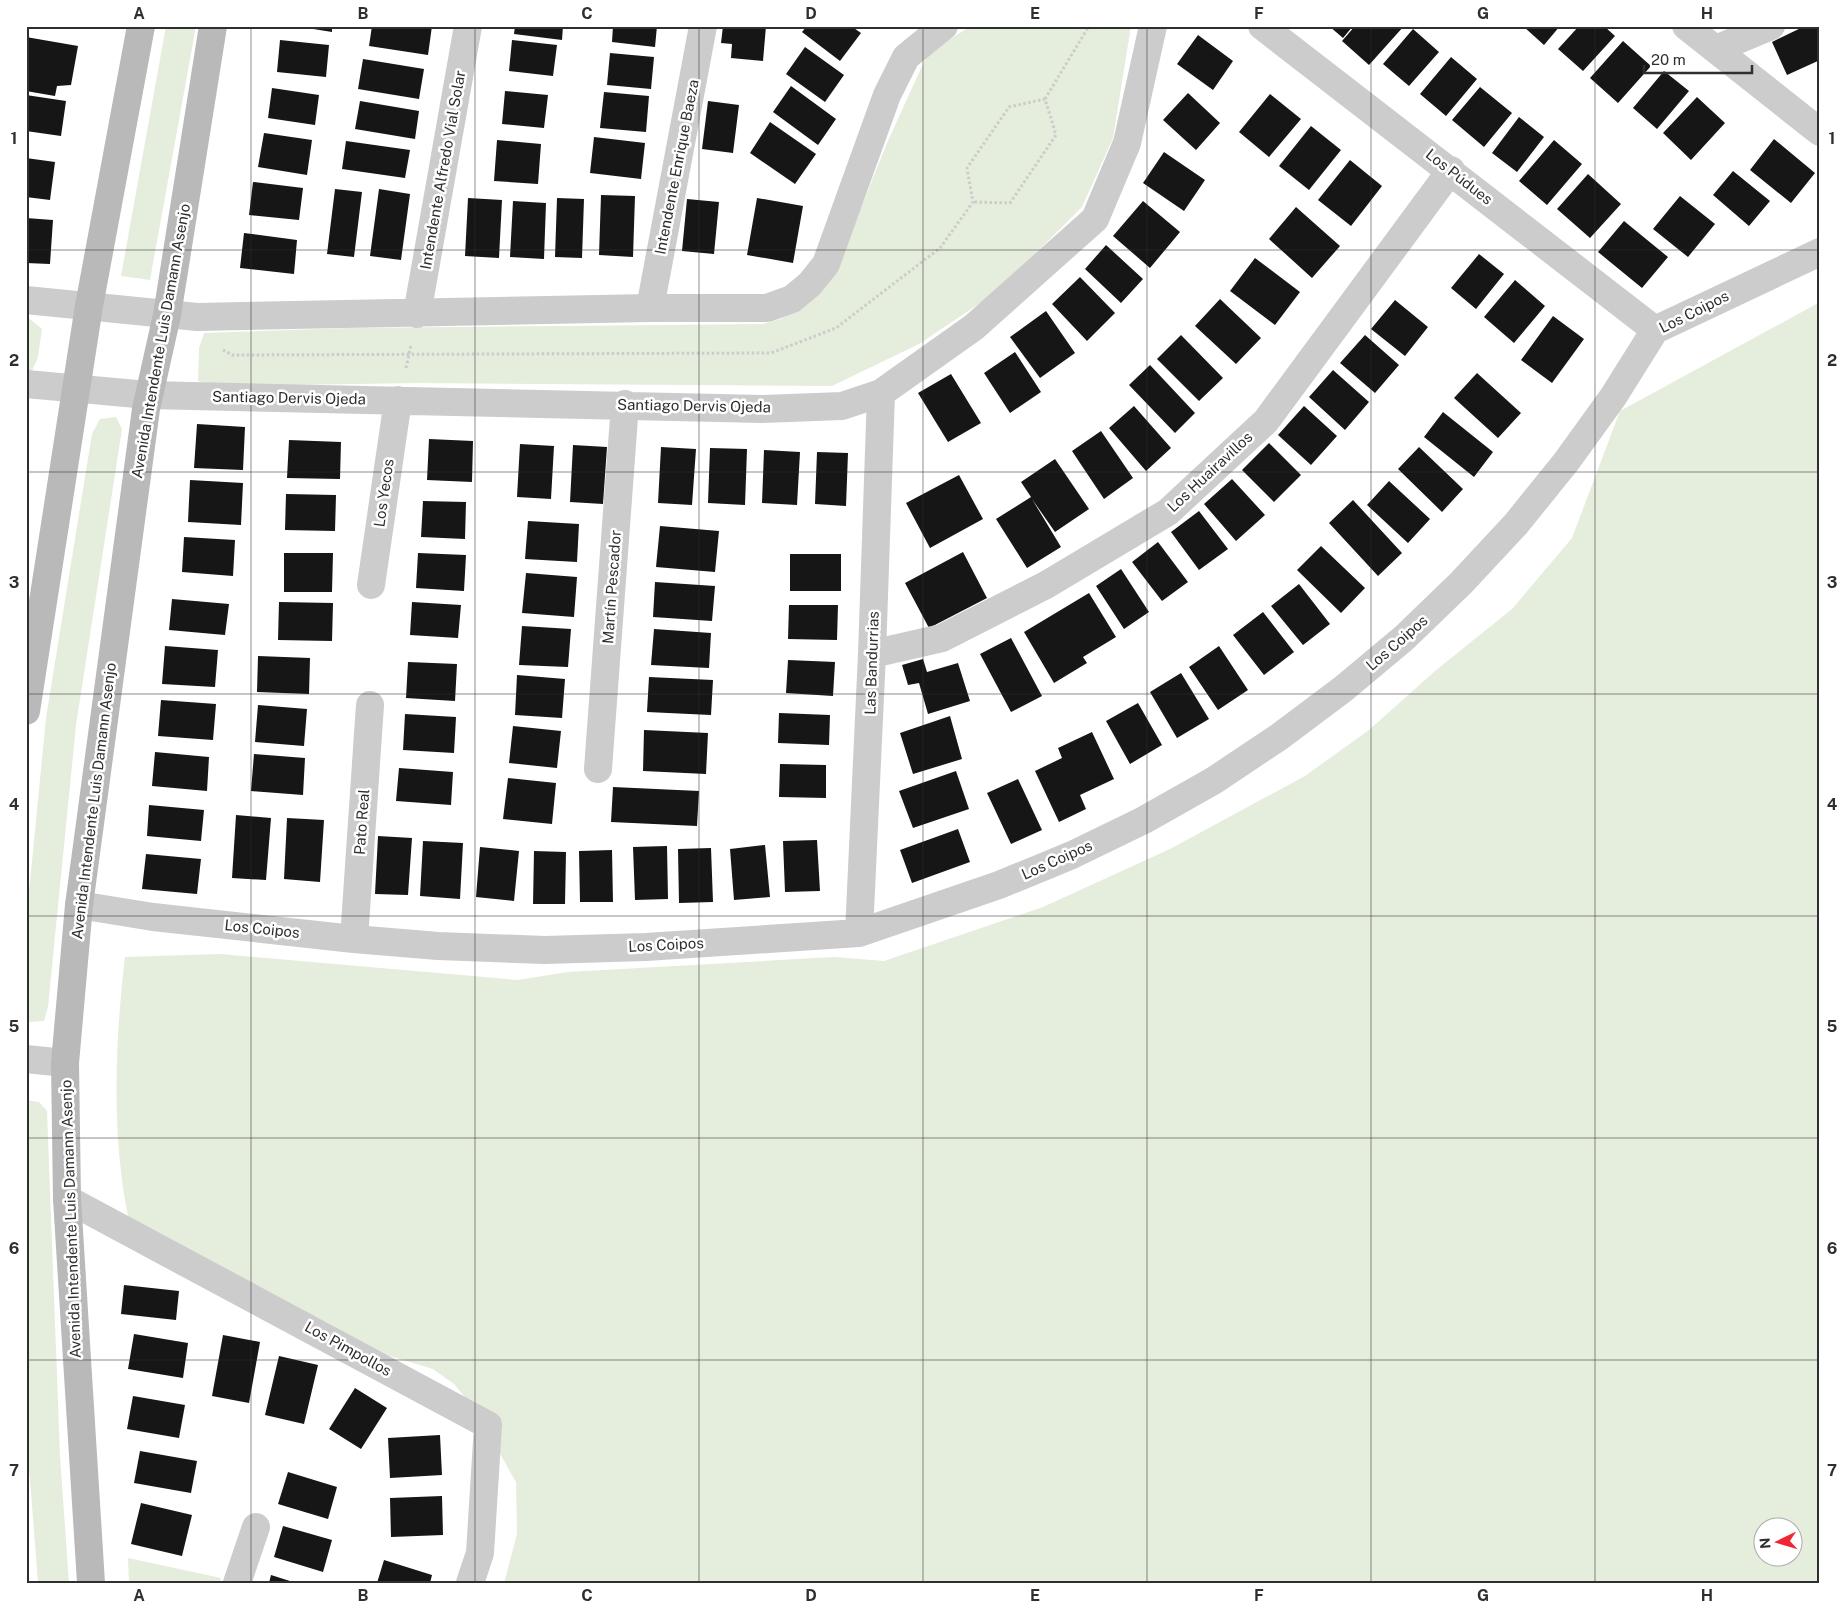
<svg xmlns="http://www.w3.org/2000/svg" width="1846" height="1609" font-family="'Public Sans',sans-serif">
<style>
.green{fill:#e5eddc;fill-rule:evenodd}
.building{fill:#161616}
.lines{fill:none;stroke-linecap:round;stroke-linejoin:round}
.path{stroke:#ccc;stroke-width:3;stroke-dasharray:2.5 2.5;stroke-linecap:butt}
.minor{stroke:#ccc;stroke-width:28}
.secondary{stroke:#b9b9b9;stroke-width:28}
.grid{fill:none;stroke:#2f2f2f;stroke-width:1;stroke-opacity:0.55}
.labels{text-anchor:middle;stroke-width:5;stroke-linejoin:round;paint-order:stroke}
.street-label{font-size:15px;fill:#2f2f2f;stroke:#fff}
.neatline{fill:none;stroke:#2f2f2f;stroke-width:2}
.grid-label{font-size:16px;text-anchor:middle;font-weight:bold;fill:#2f2f2f}
</style>
<rect width="100%" height="100%" fill="#fff"/>
<path class="green" d="M 166,26 L 196,26 L 150,280 L 121,276 Z
M 971,26 L 1131,26 L 1113,138 L 1082,207 L 998,291 L 919,344 L 832,386 L 419,383 L 220,386 L 198,381 L 199,348 L 204,333 L 350,328 L 763,324 L 780,319 L 801,308 L 842,255 L 887,143 L 928,53 Z
M 1820,302 L 1820,1583 L 504,1583 L 517,1534 L 516,1482 L 474,1408 L 454,1384 L 433,1369 L 366,1349 L 129,1221 C 111,1135 115,1044 125,957 L 220,954 L 518,980 L 568,972 L 834,957 L 884,961 L 1043,907 L 1170,849 L 1305,776 L 1369,730 L 1435,671 L 1512,609 L 1572,538 L 1620,411 ZM 1764,1526 L 1794,1526 L 1794,1556 L 1764,1556 Z
M 26,316 L 42,329 L 38,357 L 32,371 L 26,371 Z
M 116,417 L 122,429 L 76,725 L 48,1007 L 44,1021 L 29,1022 L 26,1018 L 26,923 L 46,718 L 92,434 L 100,419 Z
M 26,1100 L 39,1102 L 47,1111 L 60,1456 L 69,1583 L 38,1583 L 26,1428 Z
M 128,1558 L 221,1578 L 220,1583 L 129,1583 Z"/>
<path class="building" d="M 295,26 L 332,26 L 332,32 Z
M 372,26 L 432,26 L 428,55 L 369,46 Z
M 515,26 L 563,26 L 562,40 L 514,34 Z
M 613,26 L 657,26 L 655,47 L 612,42 Z
M 723,26 L 766,26 L 763,61 L 731,58 L 732,44 L 721,43 Z
M 807,26 L 851,26 L 861,33 L 840,61 L 802,32 Z
M 1329,26 L 1353,26 L 1343,38 Z
M 1355,26 L 1404,26 L 1369,65 L 1342,41 Z
M 1523,26 L 1560,26 L 1544,45 Z
M 1579,26 L 1604,26 L 1615,36 L 1583,71 L 1558,49 Z
M 1805,26 L 1816,26 L 1820,33 L 1820,60 L 1787,75 L 1772,42 Z
M 1413,29 L 1439,52 L 1409,86 L 1383,64 Z
M 1198,35 L 1233,61 L 1213,90 L 1177,64 Z
M 26,37 L 78,46 L 71,85 L 57,86 L 55,96 L 26,91 Z
M 280,40 L 329,45 L 326,77 L 277,72 Z
M 512,40 L 557,45 L 553,76 L 509,71 Z
M 1623,41 L 1651,66 L 1618,103 L 1590,78 Z
M 805,47 L 844,75 L 825,102 L 786,74 Z
M 610,53 L 654,57 L 651,89 L 607,85 Z
M 1451,57 L 1477,79 L 1446,116 L 1420,94 Z
M 363,59 L 424,69 L 419,99 L 358,89 Z
M 1664,71 L 1689,91 L 1657,129 L 1633,108 Z
M 791,86 L 836,119 L 818,145 L 773,112 Z
M 1480,87 L 1512,113 L 1484,147 L 1452,120 Z
M 272,88 L 319,95 L 315,125 L 268,118 Z
M 505,91 L 548,95 L 544,128 L 502,124 Z
M 604,92 L 649,96 L 646,132 L 600,128 Z
M 1188,93 L 1220,123 L 1196,150 L 1163,120 Z
M 1270,94 L 1301,119 L 1269,157 L 1239,132 Z
M 26,95 L 66,101 L 61,136 L 26,131 Z
M 1697,97 L 1725,123 L 1691,160 L 1663,133 Z
M 360,101 L 419,111 L 415,139 L 355,129 Z
M 708,101 L 739,105 L 733,153 L 702,149 Z
M 1519,117 L 1544,137 L 1517,172 L 1492,153 Z
M 770,122 L 816,154 L 795,184 L 750,153 Z
M 1311,126 L 1341,150 L 1309,190 L 1279,166 Z
M 264,133 L 312,140 L 307,175 L 258,167 Z
M 594,137 L 645,143 L 641,179 L 590,173 Z
M 1774,139 L 1815,173 L 1791,203 L 1750,170 Z
M 497,140 L 541,144 L 538,184 L 494,181 Z
M 1554,140 L 1582,164 L 1547,205 L 1519,181 Z
M 346,141 L 410,150 L 405,178 L 342,169 Z
M 1164,152 L 1205,180 L 1184,211 L 1143,183 Z
M 26,158 L 55,162 L 50,200 L 26,197 Z
M 1350,160 L 1382,186 L 1351,226 L 1318,200 Z
M 1733,171 L 1770,201 L 1749,226 L 1713,195 Z
M 1588,174 L 1621,204 L 1590,238 L 1557,209 Z
M 253,182 L 303,188 L 299,220 L 249,215 Z
M 335,189 L 362,192 L 354,257 L 327,254 Z
M 379,189 L 410,194 L 401,260 L 370,256 Z
M 601,195 L 635,196 L 633,257 L 599,255 Z
M 1680,196 L 1715,224 L 1688,257 L 1653,229 Z
M 468,198 L 502,200 L 499,258 L 465,256 Z
M 557,198 L 584,199 L 582,258 L 555,257 Z
M 757,198 L 803,206 L 793,263 L 747,255 Z
M 687,199 L 719,202 L 714,254 L 682,251 Z
M 513,201 L 546,203 L 544,259 L 510,257 Z
M 1143,201 L 1180,232 L 1150,268 L 1113,236 Z
M 1296,207 L 1340,246 L 1312,278 L 1269,239 Z
M 26,218 L 53,220 L 50,264 L 26,263 Z
M 1624,221 L 1668,257 L 1642,288 L 1598,252 Z
M 244,233 L 297,240 L 294,274 L 240,268 Z
M 1106,245 L 1143,279 L 1121,303 L 1085,269 Z
M 1479,254 L 1504,274 L 1476,309 L 1451,288 Z
M 1255,258 L 1300,292 L 1275,325 L 1230,291 Z
M 1080,277 L 1115,313 L 1087,341 L 1052,304 Z
M 1515,280 L 1545,306 L 1514,343 L 1484,317 Z
M 1220,299 L 1261,338 L 1236,364 L 1195,326 Z
M 1395,300 L 1428,327 L 1405,356 L 1371,329 Z
M 1046,311 L 1075,353 L 1040,378 L 1010,337 Z
M 1553,316 L 1584,339 L 1552,383 L 1521,360 Z
M 1181,335 L 1223,378 L 1199,401 L 1157,359 Z
M 1365,335 L 1399,365 L 1375,393 L 1340,363 Z
M 1015,352 L 1041,392 L 1010,413 L 984,373 Z
M 1150,365 L 1195,413 L 1175,433 L 1129,385 Z
M 1333,370 L 1369,402 L 1345,430 L 1309,397 Z
M 1477,373 L 1521,413 L 1498,438 L 1454,398 Z
M 951,374 L 981,423 L 948,442 L 918,393 Z
M 1134,406 L 1171,448 L 1146,471 L 1109,428 Z
M 1304,406 L 1337,436 L 1311,465 L 1278,435 Z
M 1443,412 L 1493,452 L 1474,477 L 1424,437 Z
M 197,424 L 245,427 L 243,470 L 194,468 Z
M 1101,431 L 1133,478 L 1104,499 L 1072,451 Z
M 429,439 L 473,441 L 472,482 L 427,480 Z
M 289,440 L 341,442 L 340,479 L 287,478 Z
M 1269,443 L 1301,475 L 1274,502 L 1242,470 Z
M 520,444 L 554,446 L 551,499 L 517,497 Z
M 573,445 L 607,447 L 603,504 L 570,502 Z
M 661,447 L 696,449 L 692,505 L 658,503 Z
M 1419,447 L 1463,489 L 1442,512 L 1398,469 Z
M 710,448 L 747,449 L 745,505 L 708,503 Z
M 764,450 L 800,452 L 797,505 L 762,503 Z
M 817,452 L 848,453 L 846,506 L 815,504 Z
M 1055,459 L 1089,509 L 1055,532 L 1032,499 L 1061,547 L 1027,568 L 996,519 L 1031,497 L 1021,482 Z
M 959,475 L 983,519 L 930,548 L 906,503 Z
M 1232,479 L 1265,515 L 1236,541 L 1204,504 Z
M 190,480 L 243,483 L 241,525 L 188,522 Z
M 1389,481 L 1430,519 L 1408,543 L 1367,505 Z
M 286,494 L 336,495 L 335,531 L 285,530 Z
M 1353,500 L 1402,553 L 1378,576 L 1329,523 Z
M 423,501 L 466,502 L 465,539 L 421,537 Z
M 1199,511 L 1228,549 L 1199,570 L 1171,532 Z
M 528,521 L 579,524 L 577,562 L 525,559 Z
M 660,526 L 719,531 L 715,572 L 656,567 Z
M 184,537 L 235,540 L 233,576 L 182,572 Z
M 1158,542 L 1188,582 L 1162,601 L 1132,562 Z
M 1321,546 L 1365,588 L 1341,613 L 1297,570 Z
M 963,552 L 987,598 L 929,628 L 905,583 Z
M 284,553 L 333,553 L 332,592 L 284,592 Z
M 418,553 L 466,555 L 464,591 L 416,588 Z
M 790,554 L 841,554 L 841,591 L 790,591 Z
M 1121,569 L 1149,612 L 1124,629 L 1096,586 Z
M 526,573 L 577,577 L 574,617 L 522,613 Z
M 655,582 L 715,586 L 712,621 L 653,617 Z
M 1299,584 L 1330,624 L 1303,645 L 1271,606 Z
M 1089,593 L 1116,637 L 1083,657 L 1087,663 L 1054,683 L 1024,632 Z
M 172,599 L 229,604 L 225,635 L 169,630 Z
M 279,602 L 333,603 L 332,641 L 278,640 Z
M 412,602 L 461,605 L 458,638 L 410,635 Z
M 789,605 L 838,605 L 837,640 L 788,639 Z
M 1263,612 L 1294,652 L 1264,675 L 1233,635 Z
M 522,626 L 571,629 L 568,667 L 519,665 Z
M 654,629 L 711,633 L 709,668 L 651,665 Z
M 1011,638 L 1042,696 L 1011,712 L 980,654 Z
M 165,646 L 218,650 L 215,687 L 162,684 Z
M 1219,646 L 1248,690 L 1218,710 L 1189,667 Z
M 258,656 L 310,658 L 309,694 L 257,692 Z
M 923,659 L 927,672 L 958,663 L 970,701 L 928,714 L 919,683 L 908,685 L 902,665 Z
M 788,660 L 835,662 L 833,696 L 786,693 Z
M 408,662 L 457,664 L 455,701 L 406,698 Z
M 1181,673 L 1209,719 L 1177,738 L 1150,692 Z
M 517,675 L 565,679 L 562,718 L 515,715 Z
M 649,677 L 713,680 L 711,715 L 647,712 Z
M 161,700 L 216,704 L 213,740 L 158,736 Z
M 1138,703 L 1162,745 L 1130,764 L 1106,721 Z
M 258,705 L 307,709 L 304,746 L 255,742 Z
M 779,713 L 830,715 L 829,745 L 778,743 Z
M 405,714 L 456,717 L 454,753 L 403,750 Z
M 950,716 L 962,759 L 913,774 L 900,733 Z
M 513,726 L 561,731 L 557,768 L 509,763 Z
M 644,730 L 708,733 L 706,774 L 643,771 Z
M 1092,732 L 1114,779 L 1080,795 L 1086,809 L 1059,822 L 1035,771 L 1062,758 L 1058,748 Z
M 155,752 L 209,757 L 207,791 L 152,786 Z
M 254,754 L 305,758 L 303,795 L 251,791 Z
M 780,764 L 826,765 L 826,798 L 779,797 Z
M 399,768 L 453,772 L 451,805 L 396,801 Z
M 956,771 L 969,809 L 913,828 L 899,791 Z
M 508,778 L 556,783 L 552,824 L 503,819 Z
M 1018,779 L 1042,830 L 1011,844 L 987,793 Z
M 613,787 L 699,791 L 697,826 L 611,822 Z
M 149,805 L 204,810 L 201,841 L 147,836 Z
M 236,815 L 271,818 L 266,880 L 232,878 Z
M 287,818 L 324,820 L 320,882 L 284,879 Z
M 958,829 L 970,862 L 912,883 L 900,850 Z
M 378,836 L 412,838 L 408,895 L 375,894 Z
M 817,840 L 820,891 L 785,892 L 783,841 Z
M 423,841 L 463,843 L 460,899 L 420,896 Z
M 765,845 L 770,897 L 734,900 L 730,849 Z
M 667,846 L 668,899 L 635,900 L 633,847 Z
M 480,847 L 519,851 L 514,901 L 476,897 Z
M 711,848 L 713,902 L 679,903 L 678,849 Z
M 612,850 L 613,902 L 580,902 L 579,851 Z
M 534,851 L 566,852 L 565,904 L 533,904 Z
M 146,854 L 201,859 L 197,894 L 142,889 Z
M 124,1285 L 179,1291 L 176,1320 L 121,1314 Z
M 134,1334 L 188,1343 L 183,1378 L 128,1369 Z
M 223,1335 L 260,1342 L 249,1403 L 212,1396 Z
M 279,1356 L 318,1365 L 304,1424 L 265,1415 Z
M 355,1388 L 387,1408 L 361,1449 L 329,1429 Z
M 133,1396 L 185,1405 L 179,1438 L 127,1429 Z
M 440,1435 L 442,1475 L 390,1478 L 388,1438 Z
M 140,1451 L 197,1461 L 191,1493 L 134,1483 Z
M 288,1472 L 337,1487 L 328,1519 L 278,1504 Z
M 442,1496 L 443,1535 L 391,1537 L 390,1498 Z
M 141,1503 L 192,1515 L 182,1556 L 131,1544 Z
M 283,1526 L 332,1540 L 323,1572 L 274,1557 Z
M 384,1560 L 432,1575 L 430,1583 L 377,1583 Z
M 271,1575 L 293,1582 L 293,1583 L 269,1583 Z"/>
<g class="lines">
<path class="path" d="M 1045,99 L 1089,26
M 223,350 L 232,355 L 771,353 L 836,328 L 940,248 L 973,202 L 967,168 L 1009,107 L 1045,99 L 1056,135 L 1010,203 L 973,202
M 406,368 L 411,345"/>
<path class="minor" d="M 1262,26 L 1655,330
M 1686,26 L 1820,132
M 1716,49 L 1771,26
M 26,300 L 197,317 L 650,308 L 767,308 L 792,299 L 810,284 L 826,264 L 887,95 L 906,57 L 944,26
M 650,308 L 703,26
M 417,314 L 468,26
M 26,384 L 148,395 L 762,409 L 842,406 L 881,393 L 974,327 L 1095,219 L 1127,143 L 1153,26
M 371,585 L 398,400
M 872,654 L 942,638 L 1046,585 L 1168,512 L 1266,421 L 1451,170
M 598,769 L 625,404
M 79,905 L 153,917 L 354,939 L 438,946 L 545,950 L 646,947 L 859,933 L 999,885 L 1072,855 L 1144,820 L 1213,781 L 1279,737 L 1343,689 L 1404,638 L 1461,583 L 1516,524 L 1566,462 L 1613,397 L 1655,330 L 1820,252
M 859,933 L 872,654 L 881,393
M 354,939 L 370,705
M 26,1059 L 65,1063
M 67,1199 L 488,1425 L 480,1553 L 470,1583
M 237,1583 L 256,1527"/>
<path class="secondary" d="M 26,711 L 89,306 L 141,26
M 91,1583 L 67,1199 L 65,1063 L 79,905 L 146,409 L 167,315 L 213,26"/>
</g>
<path class="grid" d="M 251,26 L 251,1583M 475,26 L 475,1583M 699,26 L 699,1583M 923,26 L 923,1583M 1147,26 L 1147,1583M 1371,26 L 1371,1583M 1595,26 L 1595,1583M 26,250 L 1820,250M 26,472 L 1820,472M 26,694 L 1820,694M 26,916 L 1820,916M 26,1138 L 1820,1138M 26,1360 L 1820,1360"/>
<g class="labels">
<g class="street-label">
<text transform="translate(677 167) rotate(-79)" y="5">Intendente Enrique Baeza</text>
<text transform="translate(443 170) rotate(-80)" y="5">Intendente Alfredo Vial Solar</text>
<text transform="translate(1459 177) rotate(38)" y="5">Los Púdues</text>
<text transform="translate(1694 312) rotate(-27)" y="5">Los Coipos</text>
<text transform="translate(161 341) rotate(-80)" y="5">Avenida Intendente Luis Damann Asenjo</text>
<text transform="translate(289 398) rotate(1)" y="5">Santiago Dervis Ojeda</text>
<text transform="translate(694 406) rotate(1)" y="5">Santiago Dervis Ojeda</text>
<text transform="translate(1210 472) rotate(-43)" y="5">Los Huairavillos</text>
<text transform="translate(384 493) rotate(-82)" y="5">Los Yecos</text>
<text transform="translate(612 587) rotate(-86)" y="5">Martín Pescador</text>
<text transform="translate(1397 643) rotate(-41)" y="5">Los Coipos</text>
<text transform="translate(872 663) rotate(-88)" y="5">Las Bandurrias</text>
<text transform="translate(94 801) rotate(-83)" y="5">Avenida Intendente Luis Damann Asenjo</text>
<text transform="translate(362 822) rotate(-86)" y="5">Pato Real</text>
<text transform="translate(1057 860) rotate(-24)" y="5">Los Coipos</text>
<text transform="translate(262 929) rotate(6)" y="5">Los Coipos</text>
<text transform="translate(666 945) rotate(-3)" y="5">Los Coipos</text>
<text transform="translate(71 1219) rotate(-92)" y="5">Avenida Intendente Luis Damann Asenjo</text>
<text transform="translate(348 1349) rotate(29)" y="5">Los Pimpollos</text>
</g>
</g>
<rect width="1846" height="1609" fill="none" stroke="#ffffff" stroke-width="55"/>
<g transform="translate(1778 1542) rotate(265)"><circle r="24" fill="#ffffff" stroke="#acacac"/>
<path d="M0-4L9 19L0 12L-9 19Z" fill="#f12633"/>
<text y="-8" font-size="14" font-weight="bold" text-anchor="middle" fill="#2f2f2f">N</text>
</g>
<path d="M1644 65v8h108v-8" fill="none" stroke="#2f2f2f" stroke-width="2.5"/>
<text x="1651" y="65" font-size="15" fill="#2f2f2f" stroke="#ffffff" stroke-width="4" paint-order="stroke">20 m</text>
<rect x="28" y="28" width="1790" height="1554" class="neatline"/>
<g class="grid-label">
<text x="139" y="19">A</text>
<text x="363" y="19">B</text>
<text x="587" y="19">C</text>
<text x="811" y="19">D</text>
<text x="1035" y="19">E</text>
<text x="1259" y="19">F</text>
<text x="1483" y="19">G</text>
<text x="1707" y="19">H</text>
<text x="14" y="144">1</text>
<text x="1832" y="144">1</text>
<text x="14" y="366">2</text>
<text x="1832" y="366">2</text>
<text x="14" y="588">3</text>
<text x="1832" y="588">3</text>
<text x="14" y="810">4</text>
<text x="1832" y="810">4</text>
<text x="14" y="1032">5</text>
<text x="1832" y="1032">5</text>
<text x="14" y="1254">6</text>
<text x="1832" y="1254">6</text>
<text x="14" y="1476">7</text>
<text x="1832" y="1476">7</text>
<text x="139" y="1601">A</text>
<text x="363" y="1601">B</text>
<text x="587" y="1601">C</text>
<text x="811" y="1601">D</text>
<text x="1035" y="1601">E</text>
<text x="1259" y="1601">F</text>
<text x="1483" y="1601">G</text>
<text x="1707" y="1601">H</text>
</g>
</svg>
